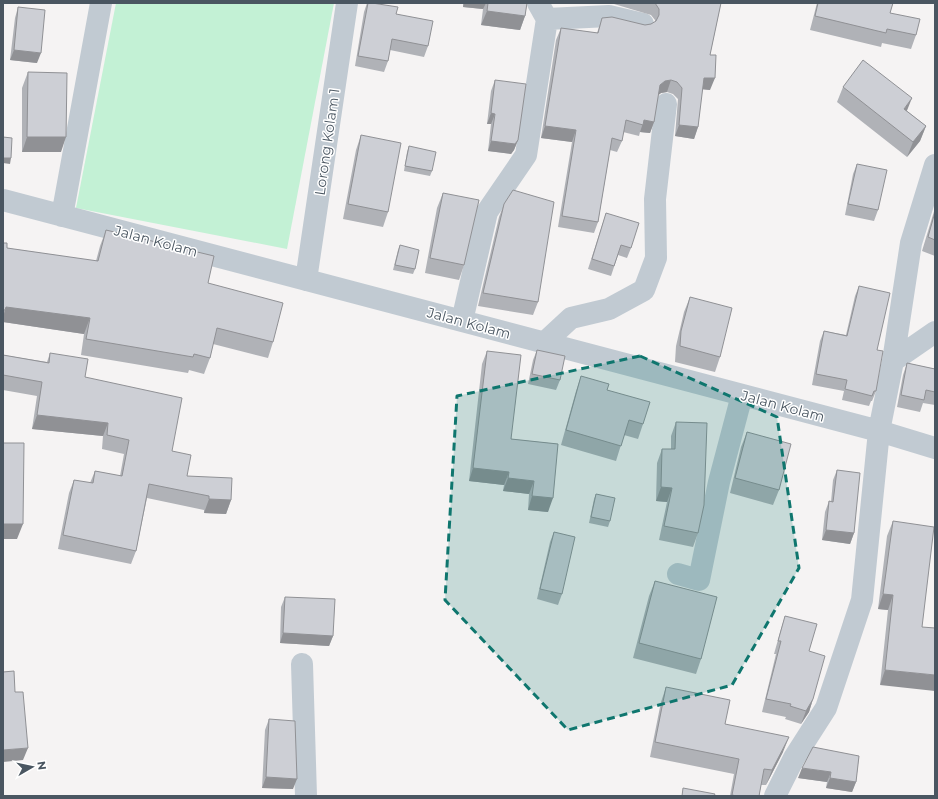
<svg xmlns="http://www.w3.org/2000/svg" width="938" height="799" font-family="Montserrat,sans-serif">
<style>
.green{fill:#c3f1d5}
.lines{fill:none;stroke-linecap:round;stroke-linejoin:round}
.minor{stroke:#c1cad2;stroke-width:22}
.wall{fill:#b0b2b7}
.shaded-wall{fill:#909195}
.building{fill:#cdcfd5;stroke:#909195}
.marked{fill:#0f766e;fill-opacity:0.2;stroke:#0f766e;stroke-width:3;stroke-dasharray:8 5;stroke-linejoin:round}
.labels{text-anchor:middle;stroke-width:3;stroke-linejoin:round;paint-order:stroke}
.street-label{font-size:14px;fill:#4a5661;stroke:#fff}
</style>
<rect width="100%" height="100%" fill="#f5f3f3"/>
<path class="green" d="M 116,3 L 334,3 L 287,249 L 76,208 Z"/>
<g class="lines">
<path class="minor" d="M 538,3 L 547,19 L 609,16 L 643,24
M 3,200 L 879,431 L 935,448
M 62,216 L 101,3
M 306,280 L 347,3
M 462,321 L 487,212 L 526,155 L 547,19
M 544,343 L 571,318 L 609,309 L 644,290 L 656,258 L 655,199 L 666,104
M 893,361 L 935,332
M 678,574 L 699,580 L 719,482 L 742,395
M 302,664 L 306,796
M 775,796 L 794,758 L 826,708 L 862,600 L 879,431 L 893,361 L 911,243 L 935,165"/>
</g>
<path class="wall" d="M 367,3 L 396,14 L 428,46 L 424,57 L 390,50 L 388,61 L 384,72 L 355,66 L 364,12 Z
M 463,3 L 527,3 L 525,16 L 520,30 L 481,25 L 483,9 L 463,7 Z
M 614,3 L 721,3 L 710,55 L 710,90 L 702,89 L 698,127 L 694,139 L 675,136 L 678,99 L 673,94 L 667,92 L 661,93 L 658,95 L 654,122 L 650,133 L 640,132 L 639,136 L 623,132 L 622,141 L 617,152 L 610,150 L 598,222 L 594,233 L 558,227 L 572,142 L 541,138 L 556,40 L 561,28 L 597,33 L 602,18 L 645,25 L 651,24 L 655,22 L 655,20 L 651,15 L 614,4 Z
M 817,3 L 893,3 L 890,13 L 916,35 L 911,49 L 882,43 L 881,47 L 810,30 Z
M 18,7 L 37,63 L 10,60 L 15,18 Z
M 28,72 L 61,152 L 22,152 L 22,88 Z
M 495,80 L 518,140 L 514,150 L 511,154 L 488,151 L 491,124 L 487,124 L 491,91 Z
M 843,87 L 907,111 L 926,126 L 920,141 L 907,157 L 837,102 Z
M 361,135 L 388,212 L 383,227 L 343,219 L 356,150 Z
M 409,146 L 432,171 L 430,176 L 404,171 L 407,152 Z
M 857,164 L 878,210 L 874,221 L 845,215 L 853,174 Z
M 443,193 L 464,265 L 459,280 L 425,273 L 437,208 Z
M 504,204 L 538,302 L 533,315 L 478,306 L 499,217 Z
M 935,208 L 935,256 L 922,251 Z
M 606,213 L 631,248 L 627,258 L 618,255 L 611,276 L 588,269 Z
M 106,230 L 208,283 L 273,342 L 268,358 L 213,344 L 210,358 L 204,374 L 189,370 L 188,373 L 81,355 L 84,334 L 3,322 L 3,243 L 7,248 L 96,261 L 100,246 Z
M 400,245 L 415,269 L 413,274 L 393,270 L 398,250 Z
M 859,286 L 877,350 L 876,391 L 872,401 L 871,401 L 869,406 L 842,400 L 844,391 L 812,385 L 820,341 L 824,331 L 846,335 L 855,296 Z
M 690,297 L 720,357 L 715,372 L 675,362 L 676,346 L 684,312 Z
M 537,350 L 560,380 L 556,390 L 528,384 L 533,360 Z
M 487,351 L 511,439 L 558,444 L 548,512 L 528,510 L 529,494 L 503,491 L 504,485 L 469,481 L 482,364 Z
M 50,353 L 85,377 L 172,451 L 187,476 L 231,500 L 226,514 L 204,513 L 204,510 L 147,498 L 136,551 L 131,564 L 58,549 L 69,493 L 74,480 L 90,483 L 95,471 L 120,476 L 124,454 L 102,449 L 103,436 L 32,429 L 37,396 L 3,390 L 3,355 L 47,362 Z
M 907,363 L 935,369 L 935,405 L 923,403 L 920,412 L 897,407 L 903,375 Z
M 581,376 L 607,390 L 643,424 L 638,439 L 624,435 L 616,461 L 561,445 L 576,391 Z
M 676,422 L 698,533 L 693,547 L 659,540 L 667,502 L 656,501 L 657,463 L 662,449 L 671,449 L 671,436 Z
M 747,432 L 779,490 L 773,505 L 730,493 L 741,447 Z
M 837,470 L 854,533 L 850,544 L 822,540 L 825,512 L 829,501 L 831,502 L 833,480 Z
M 596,494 L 610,521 L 608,527 L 589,523 L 594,499 Z
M 893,521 L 922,627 L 880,685 L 888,610 L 878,609 L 887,536 Z
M 554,532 L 562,594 L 558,605 L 537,599 L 550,542 Z
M 655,581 L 701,659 L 696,674 L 633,658 L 649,596 Z
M 285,597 L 333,636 L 329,646 L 280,643 L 281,607 Z
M 785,616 L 809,651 L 813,699 L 809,712 L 801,724 L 785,719 L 786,717 L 762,712 L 776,654 L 774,654 L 781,629 Z
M 666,687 L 725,724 L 783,752 L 766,785 L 761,785 L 759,796 L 730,796 L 734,774 L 650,757 L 661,702 Z
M 269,719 L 293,789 L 262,788 L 265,730 Z
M 859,756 L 856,782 L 852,792 L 826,788 L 827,782 L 798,778 Z"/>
<path class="shaded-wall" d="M 464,3 L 486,3 L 483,9 L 463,7 Z
M 487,11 L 525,16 L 520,30 L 481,25 Z
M 14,50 L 41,53 L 37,63 L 10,60 Z
M 704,78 L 715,78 L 710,90 L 700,89 Z
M 671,80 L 667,92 L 661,93 L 656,97 L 660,85 L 665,81 Z
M 912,98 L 906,113 L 904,109 Z
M 491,113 L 495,114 L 491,124 L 487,124 Z
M 644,120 L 654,122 L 650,133 L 640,132 Z
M 679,125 L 698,127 L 694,139 L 675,136 Z
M 545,126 L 576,130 L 572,142 L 541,138 Z
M 926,126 L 920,141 L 907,157 L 913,142 Z
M 27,137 L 66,137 L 61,152 L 22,152 Z
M 518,140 L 514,150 L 511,154 L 488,151 L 491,141 Z
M 3,158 L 11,158 L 10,164 L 3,163 Z
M 6,307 L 90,318 L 84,334 L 3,322 L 3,317 Z
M 37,415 L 108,423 L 103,436 L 32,429 Z
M 473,468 L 509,472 L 504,485 L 469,481 Z
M 508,478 L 534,481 L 529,494 L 503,491 Z
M 661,487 L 672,488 L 667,502 L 656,501 Z
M 532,496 L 553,498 L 548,512 L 528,510 Z
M 209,499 L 231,500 L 226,514 L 204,513 Z
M 3,524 L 23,524 L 17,539 L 3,539 Z
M 826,530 L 854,533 L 850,544 L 822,540 Z
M 883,594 L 893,595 L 888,610 L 878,609 Z
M 283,633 L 333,636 L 329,646 L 280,643 Z
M 885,670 L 935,675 L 935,691 L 880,685 Z
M 813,699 L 809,712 L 801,724 L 806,711 Z
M 789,737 L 783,752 L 766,785 L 772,770 Z
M 28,748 L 23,760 L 3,762 L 3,750 Z
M 802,768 L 831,772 L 827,782 L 798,778 Z
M 266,777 L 297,779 L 293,789 L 262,788 Z
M 830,778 L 856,782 L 852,792 L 826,788 Z"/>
<path class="building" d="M 368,3 L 372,3 L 398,7 L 396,14 L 433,21 L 428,46 L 392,39 L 388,61 L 358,56 Z
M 488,3 L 527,3 L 525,16 L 487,11 Z
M 655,3 L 721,3 L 710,55 L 716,55 L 715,78 L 704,78 L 698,127 L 679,125 L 682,88 L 677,82 L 671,80 L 665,81 L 660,85 L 654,122 L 644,120 L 643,125 L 626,120 L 622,141 L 612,138 L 598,222 L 562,216 L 576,130 L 545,126 L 561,28 L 598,33 L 602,18 L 612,17 L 645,25 L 651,24 L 656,21 L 659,15 L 659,9 Z
M 818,3 L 893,3 L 890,13 L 920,19 L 916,35 L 887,29 L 886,33 L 815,16 Z
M 18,7 L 45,10 L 41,53 L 14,50 Z
M 863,60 L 912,98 L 904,109 L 926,126 L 913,142 L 843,87 Z
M 28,72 L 67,73 L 66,137 L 27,137 Z
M 495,80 L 526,84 L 518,140 L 515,144 L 491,141 L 495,114 L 491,113 Z
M 361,135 L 401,143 L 388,212 L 348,204 Z
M 3,137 L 12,138 L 11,158 L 3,158 Z
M 409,146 L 436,152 L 432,171 L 405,166 Z
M 857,164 L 887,170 L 878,210 L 848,204 Z
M 513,190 L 554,202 L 538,302 L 483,293 L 504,204 Z
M 443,193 L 479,200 L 464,265 L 430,258 Z
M 935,212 L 935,240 L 928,237 Z
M 606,213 L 639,223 L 631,248 L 621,245 L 614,266 L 592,259 Z
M 106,230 L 214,256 L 208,283 L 283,303 L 273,342 L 217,328 L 210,358 L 194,354 L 193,357 L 86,339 L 90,318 L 6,307 L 5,310 L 3,310 L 3,243 L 7,243 L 7,248 L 98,261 Z
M 400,245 L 419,250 L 415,269 L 395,265 Z
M 859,286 L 890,293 L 877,350 L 883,351 L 876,391 L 874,391 L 872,396 L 845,389 L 847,380 L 816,374 L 824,331 L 847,336 Z
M 690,297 L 732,308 L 720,357 L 680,346 L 681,331 Z
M 537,350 L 565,356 L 560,380 L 532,374 Z
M 487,351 L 521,355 L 511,439 L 558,444 L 553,498 L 532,496 L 534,481 L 508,478 L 509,472 L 473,468 Z
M 50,353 L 88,359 L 85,377 L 182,398 L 172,451 L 191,455 L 187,476 L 232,478 L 231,500 L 209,499 L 209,496 L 149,484 L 136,551 L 63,535 L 74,480 L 93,483 L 95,471 L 122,476 L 129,440 L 107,435 L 108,423 L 37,415 L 42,382 L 3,375 L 3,355 L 49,363 Z
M 907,363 L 935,369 L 935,392 L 926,390 L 924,400 L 901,395 Z
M 581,376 L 609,384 L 607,390 L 650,402 L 643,424 L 629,420 L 621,446 L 566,430 Z
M 676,422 L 707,423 L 704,505 L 698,533 L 664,526 L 672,488 L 661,487 L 662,449 L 675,449 Z
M 747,432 L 791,444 L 779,490 L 735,478 Z
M 3,443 L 24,443 L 23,524 L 3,524 Z
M 837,470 L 860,473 L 854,533 L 826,530 L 829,501 L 833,502 Z
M 596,494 L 615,498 L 610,521 L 591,517 Z
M 893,521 L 934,527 L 922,627 L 935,628 L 935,675 L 885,670 L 893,595 L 883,594 Z
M 554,532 L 575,537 L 562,594 L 540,589 Z
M 655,581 L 717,597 L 701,659 L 639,643 Z
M 285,597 L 335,599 L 333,636 L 283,633 Z
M 785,616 L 817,624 L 809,651 L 825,656 L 813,699 L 806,711 L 790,706 L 791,704 L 766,699 L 781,641 L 778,641 Z
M 14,671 L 15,692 L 23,692 L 28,748 L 3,750 L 3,672 Z
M 666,687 L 730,700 L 725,724 L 789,737 L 772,770 L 764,769 L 759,796 L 737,796 L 732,795 L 739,759 L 655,742 Z
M 269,719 L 295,721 L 297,779 L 266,777 Z
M 813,747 L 859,756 L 856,782 L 830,778 L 831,772 L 802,768 Z
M 683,788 L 715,794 L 714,796 L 682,796 Z"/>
<path class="marked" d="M 640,356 L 777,417 L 799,568 L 732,685 L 568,730 L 445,600 L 457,396 Z"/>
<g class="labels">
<g class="street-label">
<text transform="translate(327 142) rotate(-82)" y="5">Lorong Kolam 1</text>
<text transform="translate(156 241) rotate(15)" y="5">Jalan Kolam</text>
<text transform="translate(469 323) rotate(15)" y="5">Jalan Kolam</text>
<text transform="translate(783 406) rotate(15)" y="5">Jalan Kolam</text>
</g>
</g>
<rect width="938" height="799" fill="none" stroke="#4a5661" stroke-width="8"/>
<g transform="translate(32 767) rotate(81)" stroke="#ffffff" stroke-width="3" paint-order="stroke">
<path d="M0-3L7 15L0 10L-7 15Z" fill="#4a5661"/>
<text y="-6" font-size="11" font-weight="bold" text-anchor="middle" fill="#4a5661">N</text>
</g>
</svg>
